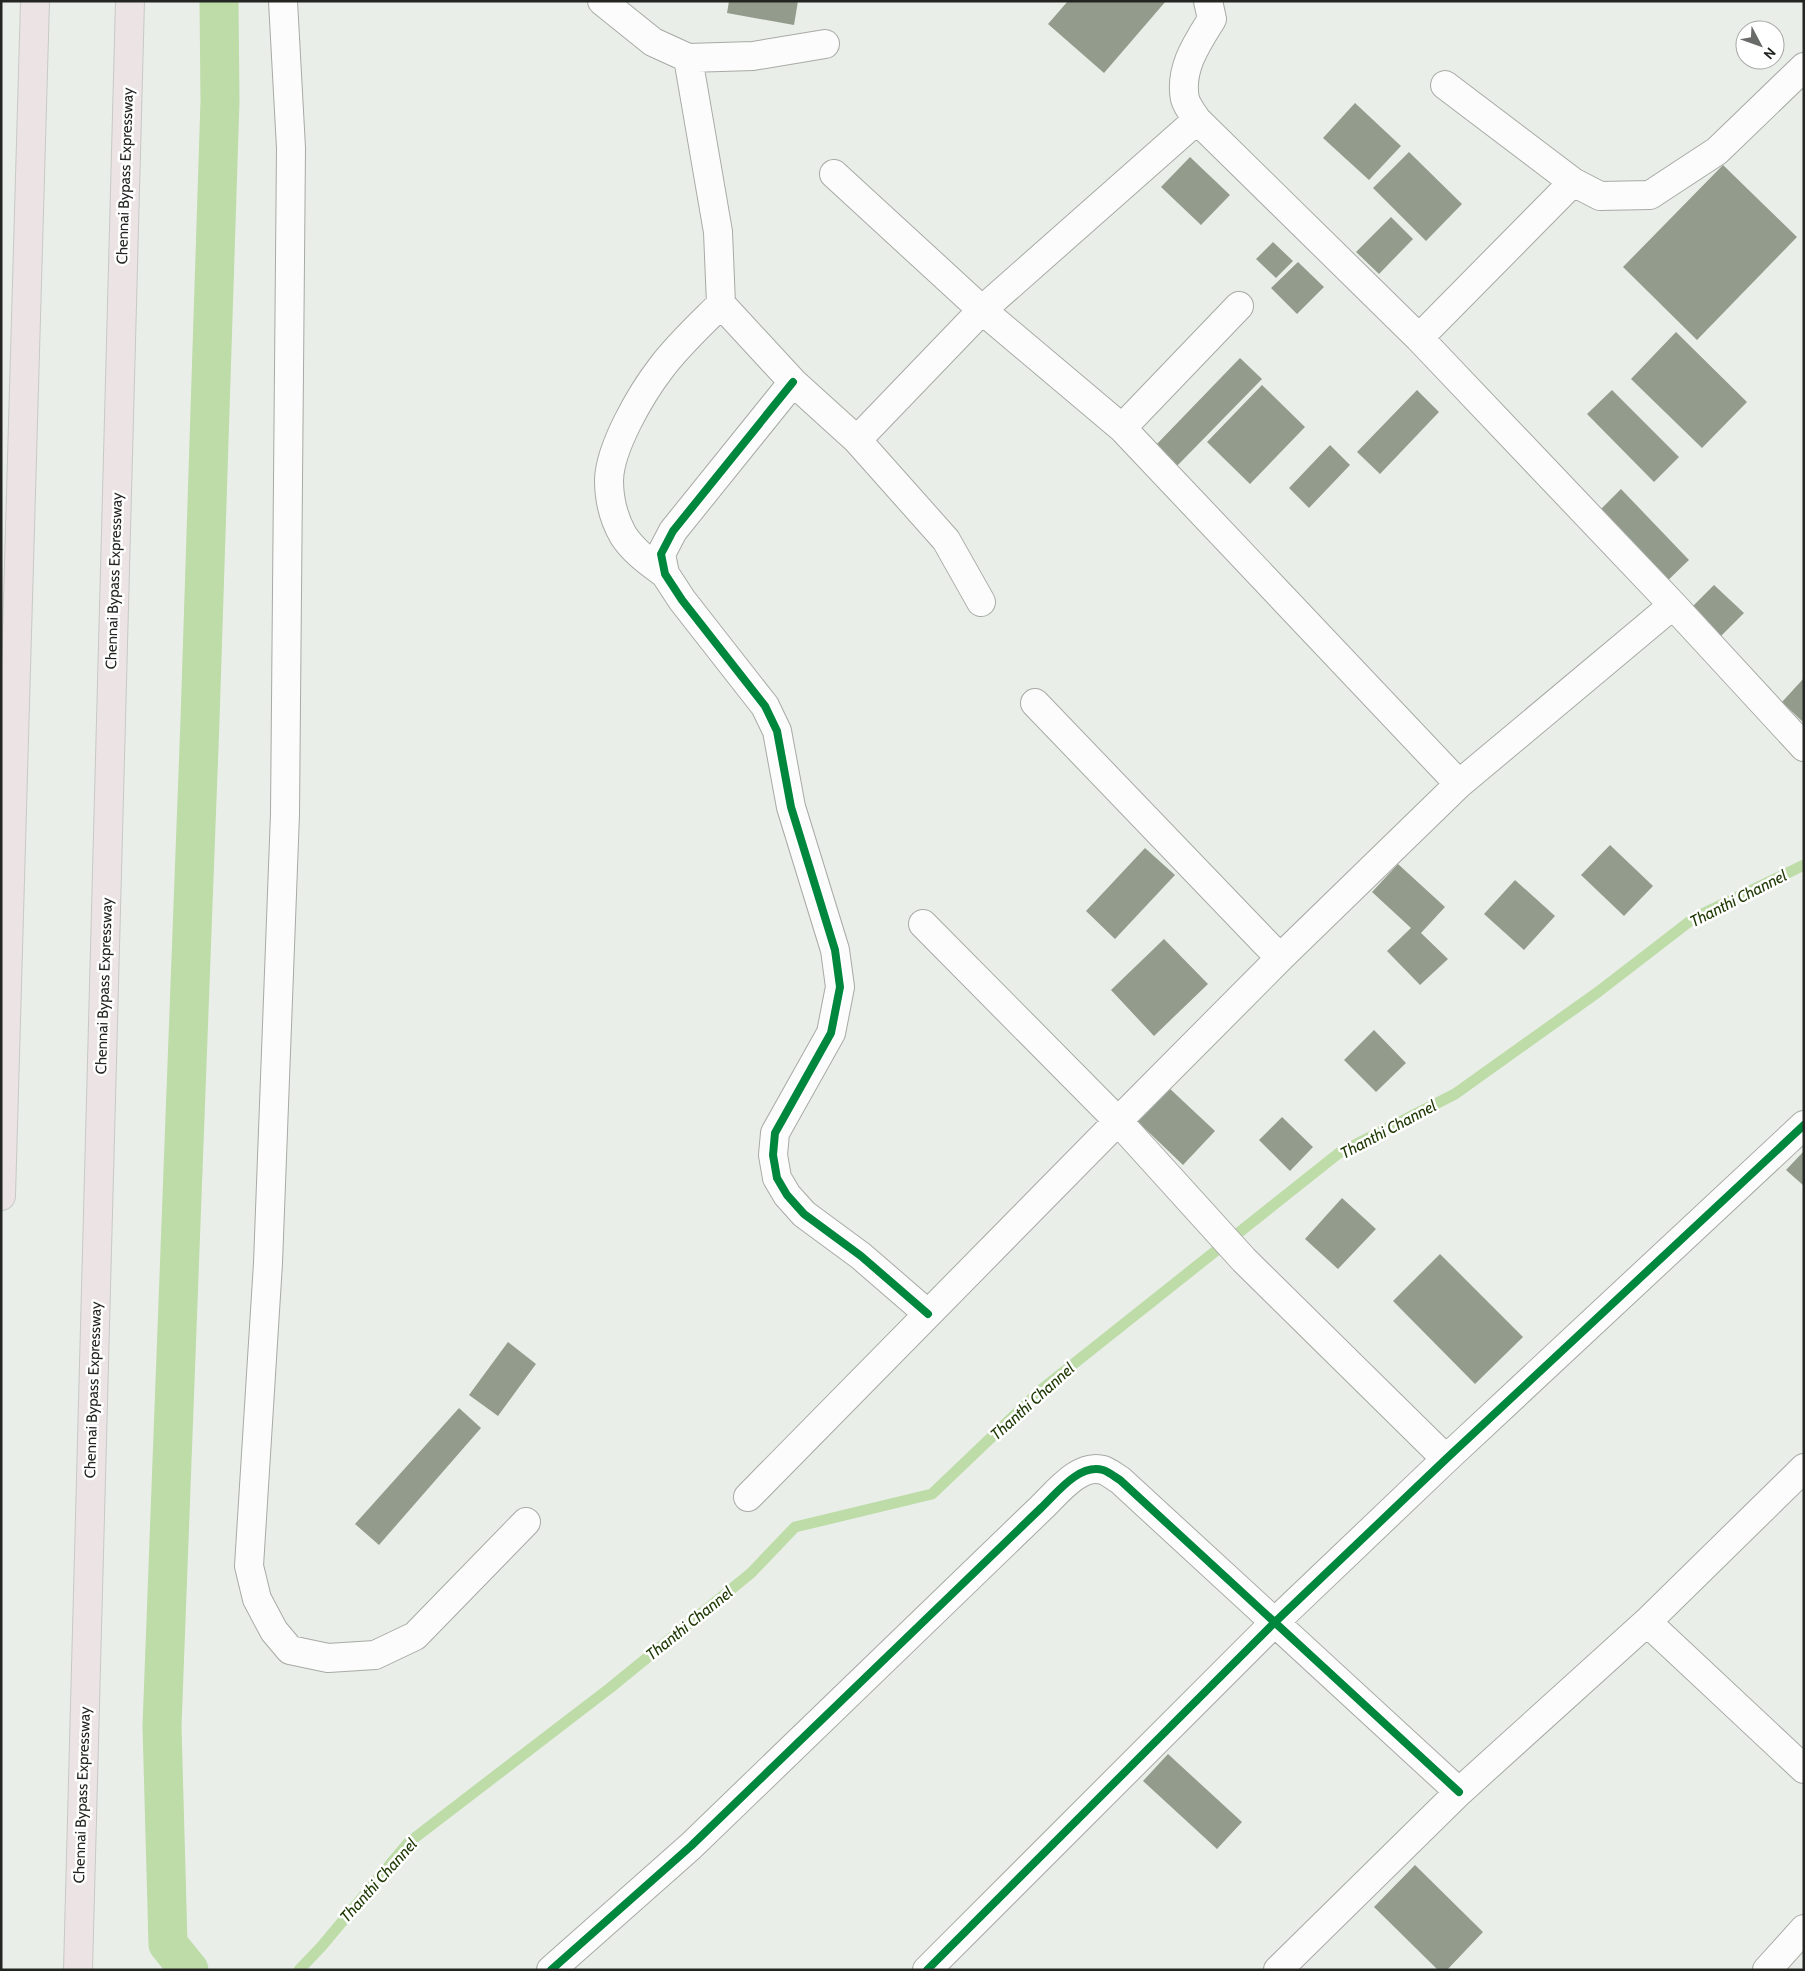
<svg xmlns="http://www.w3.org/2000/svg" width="1805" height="1971" font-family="Cabin,sans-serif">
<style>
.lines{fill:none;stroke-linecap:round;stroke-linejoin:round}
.stream{stroke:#bddca7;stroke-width:11}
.canal{stroke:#bddca7;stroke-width:39}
.building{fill:#939c8c}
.minor-casing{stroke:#a7aaa5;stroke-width:30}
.highway-casing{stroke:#c7c9c6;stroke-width:30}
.minor{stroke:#fcfcfc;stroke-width:28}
.highway{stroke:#ece3e5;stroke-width:28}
.cycleway-casing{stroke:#fff;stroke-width:11}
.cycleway{stroke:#00873e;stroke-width:8}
.labels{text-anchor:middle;stroke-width:5;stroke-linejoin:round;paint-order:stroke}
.street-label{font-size:15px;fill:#222521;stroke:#fff}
.water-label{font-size:16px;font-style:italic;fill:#203a06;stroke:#fff}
</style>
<rect width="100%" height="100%" fill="#eaeee8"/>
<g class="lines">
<path class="stream" d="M 299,1970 L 321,1947 L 408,1843 L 610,1688 L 751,1573 L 795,1527 L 932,1494 L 1042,1389 L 1339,1153 L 1455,1094 L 1598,992 L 1694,918 L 1804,865"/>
<path class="canal" d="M 189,1970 L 168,1944 L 162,1726 L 200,720 L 220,101 L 219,1"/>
</g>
<path class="building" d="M 729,1 L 798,1 L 794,25 L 727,13 Z
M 1068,1 L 1166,1 L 1104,73 L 1048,24 Z
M 1355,103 L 1401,146 L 1369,180 L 1323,138 Z
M 1409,152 L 1462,204 L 1426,241 L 1373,188 Z
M 1190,157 L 1230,195 L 1201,225 L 1161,187 Z
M 1723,165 L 1797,237 L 1697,340 L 1623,267 Z
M 1391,217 L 1413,239 L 1379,274 L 1356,252 Z
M 1273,242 L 1293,261 L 1276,278 L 1256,259 Z
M 1298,262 L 1324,287 L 1297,314 L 1271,288 Z
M 1676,332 L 1747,402 L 1702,448 L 1631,379 Z
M 1240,358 L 1262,379 L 1176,467 L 1155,446 Z
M 1262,385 L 1305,427 L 1250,484 L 1207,442 Z
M 1417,390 L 1439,412 L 1380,474 L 1357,452 Z
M 1612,390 L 1679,457 L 1654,482 L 1587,414 Z
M 1330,445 L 1350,465 L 1309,508 L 1289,488 Z
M 1621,489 L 1689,560 L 1662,586 L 1594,516 Z
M 1714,585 L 1744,613 L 1720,637 L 1690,609 Z
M 1804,678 L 1804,723 L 1782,702 Z
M 1610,845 L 1653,886 L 1624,916 L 1581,875 Z
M 1145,848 L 1175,875 L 1115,939 L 1086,911 Z
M 1398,864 L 1445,907 L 1421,933 L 1448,959 L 1420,985 L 1387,951 L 1411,928 L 1372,892 Z
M 1515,880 L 1555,916 L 1524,950 L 1484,914 Z
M 1164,939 L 1208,984 L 1154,1036 L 1111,990 Z
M 1374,1030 L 1406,1063 L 1376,1092 L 1344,1060 Z
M 1168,1087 L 1215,1131 L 1183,1165 L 1136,1120 Z
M 1282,1117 L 1313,1147 L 1290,1171 L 1259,1140 Z
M 1804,1151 L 1804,1186 L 1786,1170 Z
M 1342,1198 L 1376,1229 L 1338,1269 L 1305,1239 Z
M 1440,1254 L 1523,1337 L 1475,1384 L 1393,1301 Z
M 508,1342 L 536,1364 L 498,1416 L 469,1395 Z
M 459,1408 L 481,1428 L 379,1545 L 355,1524 Z
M 1168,1754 L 1242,1822 L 1217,1849 L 1143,1781 Z
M 1415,1865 L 1483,1932 L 1447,1970 L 1438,1970 L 1374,1907 Z"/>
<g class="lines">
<defs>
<path id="minor" d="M 283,1 L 291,148 L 285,814 L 268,1263 L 249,1566 L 257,1599 L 274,1631 L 290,1650 L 328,1658 L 375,1655 L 415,1636 L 526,1522
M 602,1 L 653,42 L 688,58 L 753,56 L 825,44
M 1208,1 L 1212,19 C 1197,43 1179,69 1185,99 C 1187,106 1193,114 1197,120 L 1419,338 L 1673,605 L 1804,747
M 688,58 L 718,232 L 721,304 L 793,382 L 857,440 L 946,540 L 981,602
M 1445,85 L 1573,182 L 1600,196 L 1650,195 L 1717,151 L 1804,67
M 1197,120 L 982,310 L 1122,428 L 1459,784
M 834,174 L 982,310 L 857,440
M 1419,338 L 1573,182
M 793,382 L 673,531 L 661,554 L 665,574 L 682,600 L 765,706 L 777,731 L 791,807 L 835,950 L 840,987 L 831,1033 L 775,1133 L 773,1155 L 777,1178 L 787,1195 L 804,1214 L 861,1256 L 928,1314
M 1122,428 L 1239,306
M 665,574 C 650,563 633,551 623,535 C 614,519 609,499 609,480 C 610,447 641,394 661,368 C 678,345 701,324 721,304
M 1035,703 L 1280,958
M 923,924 L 1118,1121 L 1280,958 L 1459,784 L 1673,605
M 748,1497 L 1118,1121 L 1244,1260 L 1446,1459
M 1647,1622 L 1804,1769
M 551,1970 L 691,1846 L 1041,1508 C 1056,1494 1079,1463 1103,1470 C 1109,1472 1115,1477 1120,1480 L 1459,1792
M 927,1970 L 1274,1623 L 1446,1459 L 1804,1125
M 1278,1970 L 1459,1792 L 1647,1622 L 1804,1468
M 1767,1970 L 1804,1929"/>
<path id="highway" d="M 1,1196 L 35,1
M 78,1970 L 130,1"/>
</defs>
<use href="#minor" class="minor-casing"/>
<use href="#highway" class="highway-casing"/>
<use href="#minor" class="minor"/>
<use href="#highway" class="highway"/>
<defs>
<path id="cycleway" d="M 793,382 L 673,531 L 661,554 L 665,574 L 682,600 L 765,706 L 777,731 L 791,807 L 835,950 L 840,987 L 831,1033 L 775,1133 L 773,1155 L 777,1178 L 787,1195 L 804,1214 L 861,1256 L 928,1314
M 551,1970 L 691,1846 L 1041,1508 C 1056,1494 1079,1463 1103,1470 C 1109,1472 1115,1477 1120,1480 L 1459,1792
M 927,1970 L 1274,1623 L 1446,1459 L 1804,1125"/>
</defs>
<use href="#cycleway" class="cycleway-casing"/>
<use href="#cycleway" class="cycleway"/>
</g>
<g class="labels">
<g class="street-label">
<text transform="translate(125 176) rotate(-88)" y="5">Chennai Bypass Expressway</text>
<text transform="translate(114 581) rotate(-88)" y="5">Chennai Bypass Expressway</text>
<text transform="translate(104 986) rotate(-88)" y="5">Chennai Bypass Expressway</text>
<text transform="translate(93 1390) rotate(-88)" y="5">Chennai Bypass Expressway</text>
<text transform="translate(82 1795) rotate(-88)" y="5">Chennai Bypass Expressway</text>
</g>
<g class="water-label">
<text transform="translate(1738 898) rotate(-27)" y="6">Thanthi Channel</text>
<text transform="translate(1388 1129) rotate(-28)" y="6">Thanthi Channel</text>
<text transform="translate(1032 1401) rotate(-42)" y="6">Thanthi Channel</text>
<text transform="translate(689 1623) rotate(-39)" y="6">Thanthi Channel</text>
<text transform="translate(378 1880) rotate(-48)" y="6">Thanthi Channel</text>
</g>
</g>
<rect width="1805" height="1971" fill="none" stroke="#222521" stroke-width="5"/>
<g transform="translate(1760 45) rotate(131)"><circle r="24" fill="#ffffff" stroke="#a7a8a6"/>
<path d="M0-4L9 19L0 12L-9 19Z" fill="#686b67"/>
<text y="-8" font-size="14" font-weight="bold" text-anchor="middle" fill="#222521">N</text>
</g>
</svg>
